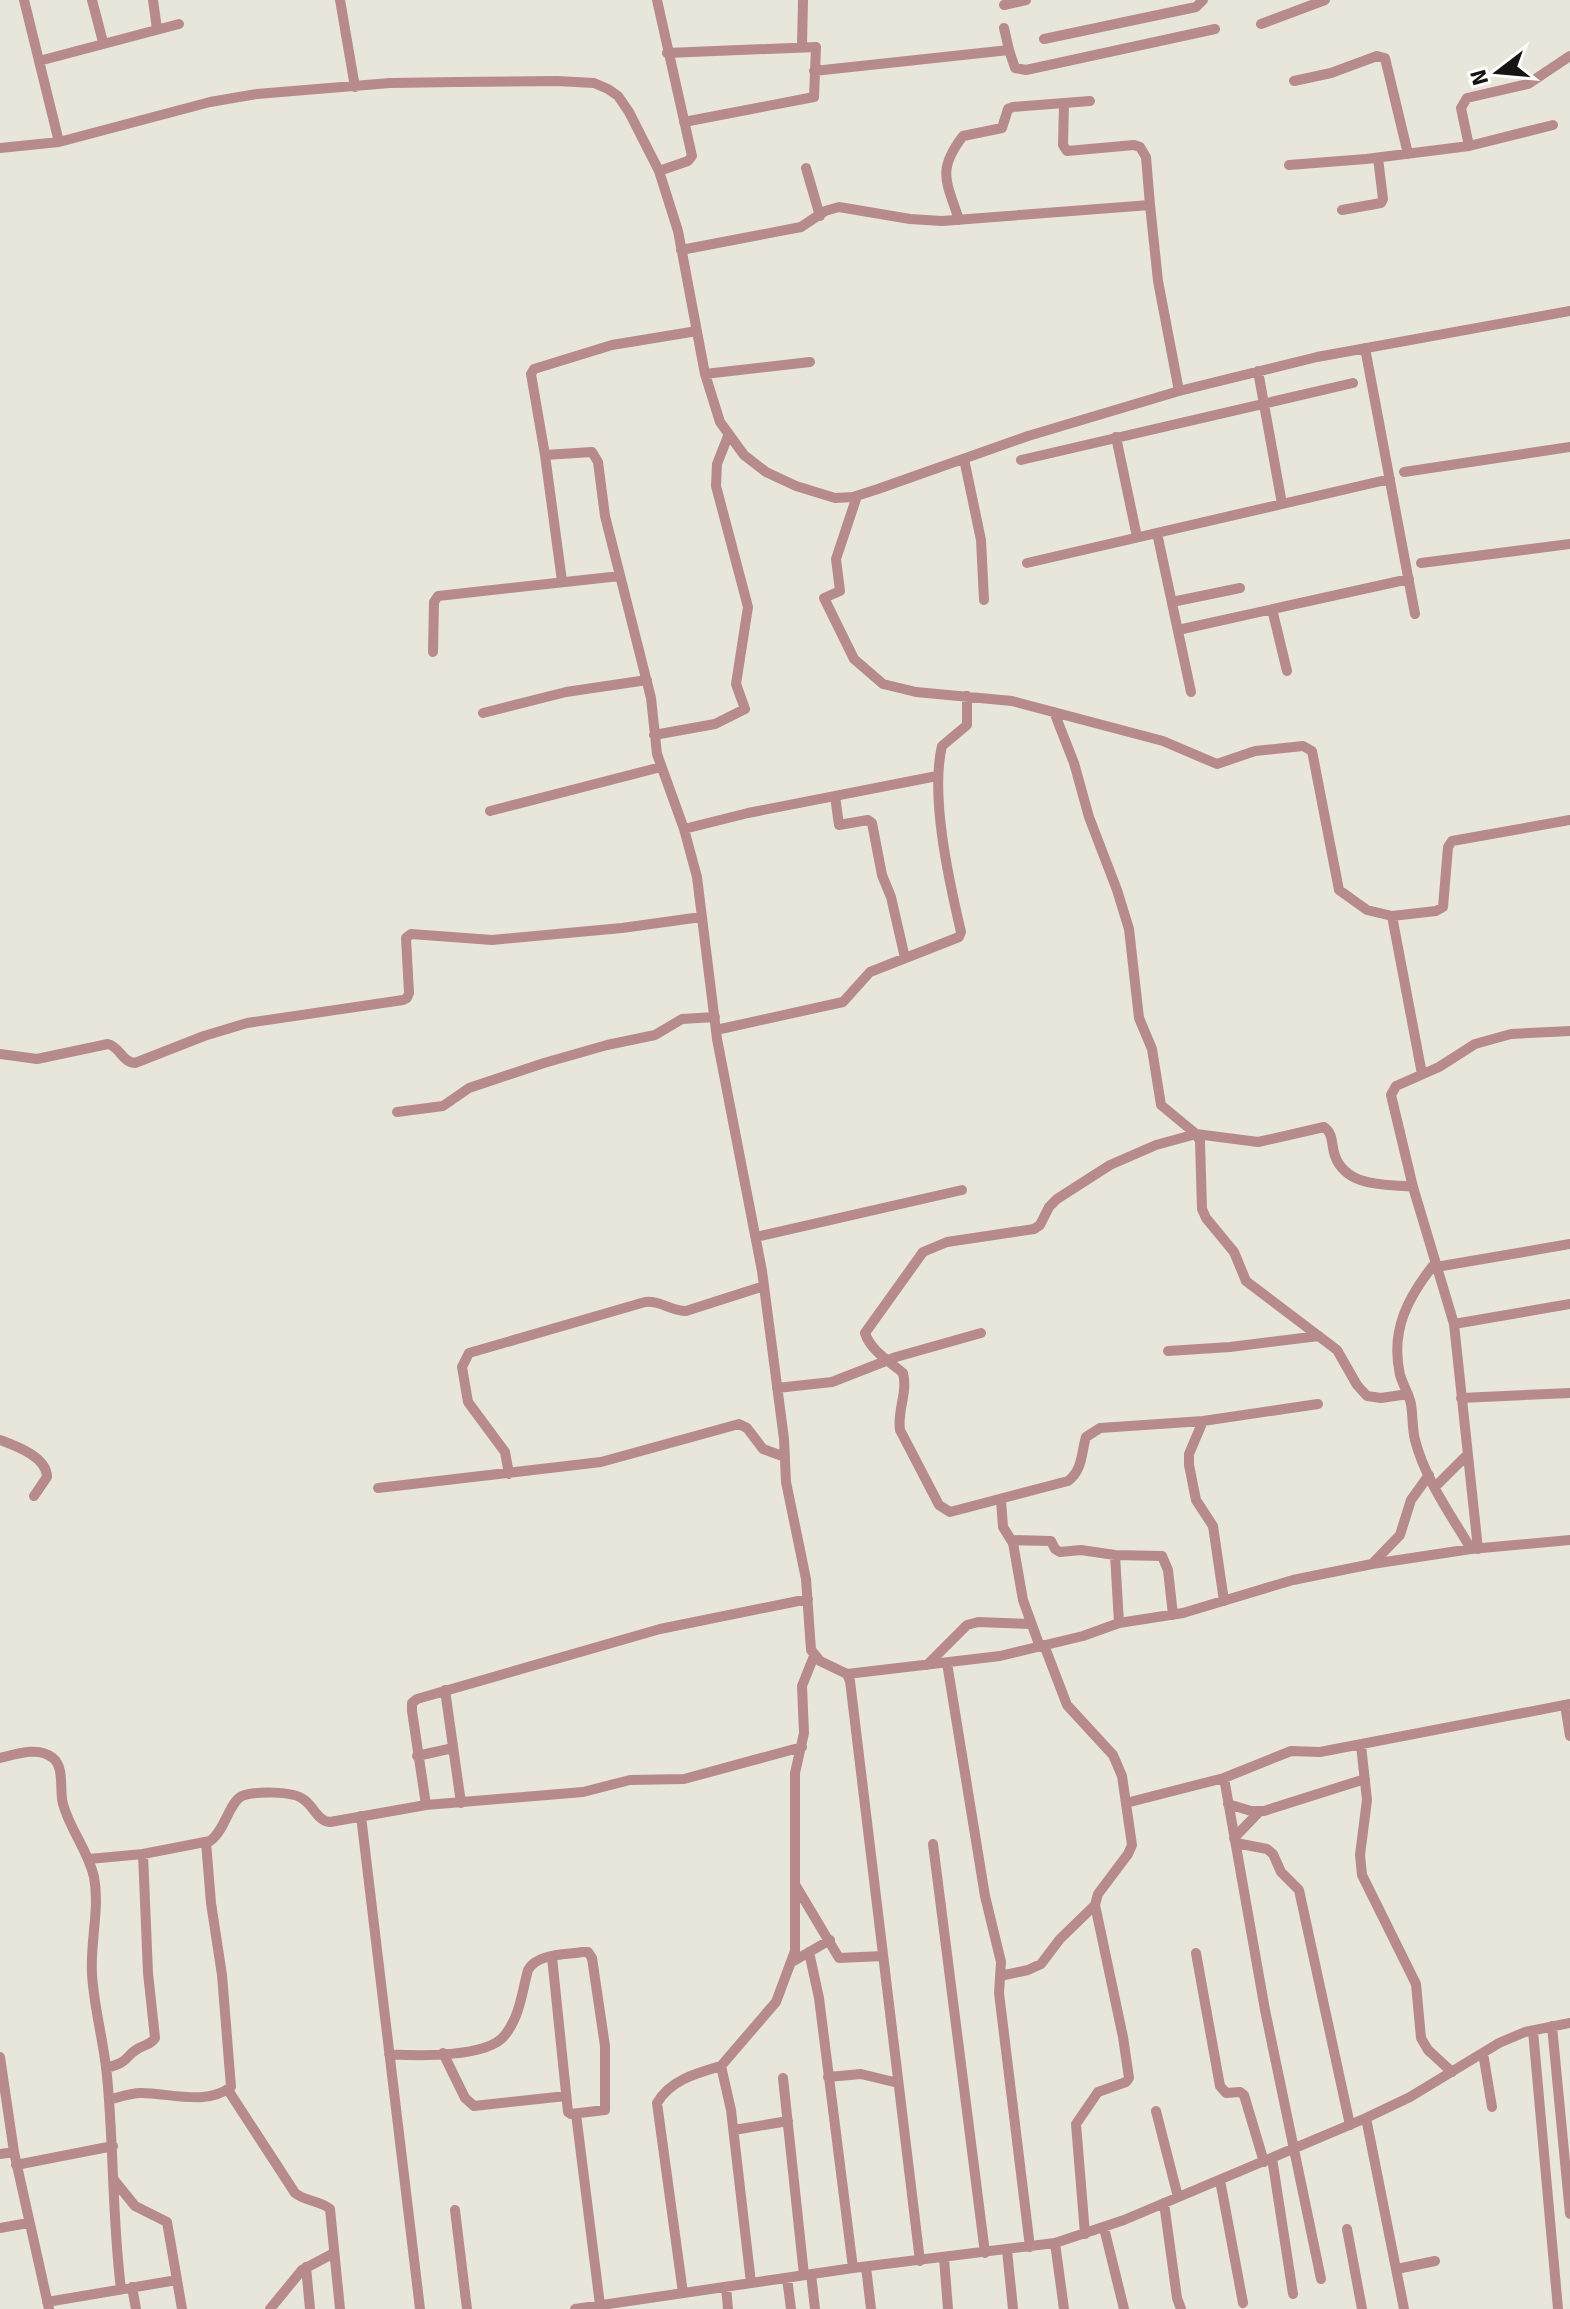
<svg xmlns="http://www.w3.org/2000/svg" width="1570" height="2309" font-family="Signika,sans-serif">
<style>
.lines{fill:none;stroke-linecap:round;stroke-linejoin:round}
.minor{stroke:#b78a8b;stroke-width:10}
</style>
<rect width="100%" height="100%" fill="#e8e6da"/>
<g class="lines">
<path class="minor" d="M 24,0 L 59,142
M 92,0 L 103,42
M 153,0 L 157,29
M 340,0 L 355,87
M 657,0 L 692,156 L 688,161 L 659,171
M 1004,5 L 1026,0
M 1261,24 L 1325,0
M 1004,28 L 1009,50
M 1044,39 L 1196,7 L 1203,0
M 802,46 L 803,0
M 667,53 L 816,47 L 814,97 L 684,122
M 39,61 L 179,24
M 814,71 L 1009,50 L 1015,68 L 1026,70 L 1215,29
M 1294,81 L 1331,73 L 1377,56 L 1385,58 L 1408,154
M 1064,103 L 1090,101
M 1469,146 L 1553,125
M 0,148 L 59,142 L 210,102 L 257,94 L 390,83 L 457,82 L 557,81 L 594,83 L 608,89 L 618,96 L 629,112 L 659,171 L 678,231 L 705,374 L 720,422 L 744,455 L 766,472 L 796,486 L 835,498 L 853,497 L 878,489 L 1028,436 L 1179,391 L 1317,357 L 1570,311
M 1289,165 L 1366,159 L 1469,146 L 1461,108 L 1467,98 L 1528,84 L 1570,56
M 806,168 L 820,216
M 1342,210 L 1381,203 L 1383,199 L 1378,158
M 959,220 C 947,182 936,171 963,136 L 1002,128 L 1008,109 L 1013,107 L 1064,103 L 1063,145 L 1067,151 L 1134,145 L 1140,147 L 1146,157 L 1150,205
M 681,250 L 801,227 L 825,211 L 839,207 L 910,219 L 942,221 L 1150,205 L 1158,281 L 1179,391
M 697,331 L 612,345 L 534,369 L 531,374 L 545,455 L 592,452 L 598,462 L 605,516 L 651,698 L 657,754 L 684,829 L 697,877 L 717,1039 L 762,1271 L 784,1439 L 786,1482 L 806,1579 L 811,1650 L 820,1661 L 847,1674 L 850,1681 L 920,2261
M 1365,348 L 1415,614
M 1258,371 L 1282,504
M 705,374 L 810,362
M 1116,437 L 1137,537
M 545,455 L 562,581
M 964,459 L 981,540 L 984,600
M 1021,460 L 1353,383
M 1404,472 L 1570,447
M 857,496 L 836,559 L 840,591 L 824,598 L 854,659 L 883,684 L 916,692 L 1012,701 L 1163,741 L 1217,764 L 1255,751 L 1303,746 L 1312,751 L 1339,890 L 1367,910 L 1392,916 L 1422,1074
M 1157,533 L 1191,692
M 1027,563 L 1390,479
M 1421,563 L 1570,544
M 1172,602 L 1240,588
M 1272,609 L 1287,671
M 1178,630 L 1409,579
M 433,652 L 434,602 L 438,596 L 620,576
M 1054,712 L 1074,763 L 1089,817 L 1117,890 L 1129,929 L 1139,1018 L 1152,1049 L 1161,1105 L 1196,1134 L 1200,1141 L 1202,1209 L 1206,1218 L 1234,1252 L 1246,1281 L 1337,1350 L 1357,1385 L 1367,1396 L 1381,1398 L 1408,1394
M 483,713 L 566,692 L 647,680
M 654,735 L 715,724 L 745,709 L 736,684 L 748,607 L 716,486 L 717,464 L 728,436
M 835,796 L 839,825 L 868,820 L 872,823 L 882,875 L 891,897 L 905,958
M 490,811 L 661,767
M 684,829 L 748,813 L 937,776
M 1392,916 L 1436,911 L 1443,907 L 1448,847 L 1452,841 L 1570,820
M 716,1030 L 843,1002 L 870,972 L 959,937 L 961,932 C 949,881 930,796 942,746 L 967,725 L 967,696
M 0,1054 L 37,1059 L 108,1044 C 120,1047 122,1062 135,1063 L 204,1036 L 247,1023 L 403,1000 L 407,998 L 409,993 L 406,938 L 411,934 L 492,940 L 622,928 L 701,917
M 397,1112 L 443,1106 L 469,1088 L 544,1063 L 607,1045 L 655,1035 L 682,1019 L 715,1017
M 756,1237 L 962,1190
M 1435,1263 C 1408,1297 1390,1330 1400,1375 C 1403,1385 1409,1394 1411,1404 C 1413,1416 1412,1428 1415,1440 C 1425,1479 1451,1515 1471,1549
M 1436,1267 L 1570,1244
M 1454,1324 L 1570,1304
M 1168,1351 L 1230,1347 L 1319,1336
M 777,1388 L 832,1382 L 896,1357 L 981,1333
M 1461,1398 L 1570,1393
M 1318,1404 L 1203,1421 L 1100,1428 L 1086,1437 C 1081,1453 1083,1470 1068,1481 L 950,1512 L 939,1505 L 900,1430 C 897,1410 908,1393 903,1373 C 890,1362 870,1350 865,1333 L 923,1252 L 947,1242 L 1034,1229 L 1040,1225 L 1049,1207 L 1057,1199 L 1110,1165 L 1156,1145 L 1196,1134 L 1258,1142 L 1324,1127 C 1334,1134 1331,1145 1335,1156 C 1347,1188 1386,1184 1413,1187
M 1203,1421 L 1189,1454 L 1189,1465 L 1196,1500 L 1213,1526 L 1224,1601
M 0,1440 C 16,1446 47,1457 47,1477 L 34,1496
M 509,1474 L 505,1452 L 468,1402 L 462,1367 L 469,1353 L 645,1302 C 660,1300 671,1311 686,1311 L 764,1286
M 1435,1487 L 1467,1455
M 378,1488 L 601,1462 L 739,1424 L 747,1428 L 763,1449 L 785,1457
M 1001,1500 L 1003,1527 L 1013,1543 L 1023,1600 L 1040,1647
M 1011,1540 L 1051,1541 L 1055,1549 L 1060,1552 L 1081,1550 L 1115,1555 L 1162,1556 L 1168,1570 L 1173,1615
M 1478,1549 L 1454,1324 L 1413,1187 L 1391,1095 L 1396,1086 L 1439,1067 L 1475,1044 L 1511,1034 L 1570,1031
M 1115,1555 L 1119,1623
M 1373,1563 L 1400,1535 L 1411,1500 L 1429,1475
M 1044,1645 L 1067,1705 L 1113,1755 L 1122,1776 L 1132,1845 L 1128,1854 L 1098,1894 L 1095,1905 L 1123,2037 L 1129,2078 L 1126,2082 L 1098,2092 L 1076,2124 L 1085,2234
M 947,1663 L 985,1896 L 1001,1962 L 999,1993 L 1030,2247
M 927,1665 L 967,1625 L 978,1622 L 1031,1624
M 847,1674 L 1000,1656 L 1083,1636 L 1119,1623 L 1183,1613 L 1293,1580 L 1372,1564 L 1471,1549 L 1570,1540
M 445,1690 L 461,1803
M 1565,1705 L 1570,1736
M 1361,1745 L 1367,1800 L 1360,1855 L 1362,1875 L 1416,1984 L 1421,2038 L 1428,2050 L 1452,2072
M 417,1756 L 453,1748
M 0,1758 C 16,1754 39,1746 53,1758 C 65,1768 59,1790 63,1804 C 70,1830 88,1850 94,1877 C 100,1908 90,1942 92,1974 C 94,2009 104,2042 107,2076 C 114,2147 112,2218 121,2289
M 1224,1778 L 1265,2010 L 1321,2279
M 1126,1803 L 1224,1778 L 1291,1751 L 1320,1752 L 1570,1704
M 1228,1804 L 1251,1811 L 1264,1811 L 1365,1779
M 426,1805 L 412,1711 L 412,1703 L 417,1699 L 660,1629 L 808,1599
M 361,1816 L 420,2309
M 1234,1838 L 1260,1811
M 1236,1843 L 1267,1849 L 1273,1854 L 1281,1872 L 1299,1890 L 1350,2125
M 933,1844 L 985,2253
M 89,1859 L 143,1854 L 210,1841 C 225,1831 229,1802 242,1796 C 254,1791 293,1791 303,1799 C 314,1806 317,1821 330,1822 L 426,1805 L 583,1792 L 630,1780 L 684,1779 L 802,1747
M 796,1886 L 839,1958 L 883,1956
M 809,1952 L 819,1998 L 853,2268
M 1196,1953 L 1220,2086 L 1226,2093 L 1240,2092 L 1244,2095 L 1264,2162
M 792,1962 L 830,1940
M 1000,1976 L 1028,1970 L 1041,1964 L 1060,1939 L 1095,1905
M 1552,2026 L 1570,2214
M 1533,2031 L 1558,2309
M 443,2053 L 465,2098 L 474,2106 L 566,2096
M 1483,2053 L 1492,2107
M 389,2054 C 416,2056 488,2058 505,2035 C 520,2016 522,1992 528,1970 C 537,1953 566,1955 583,1952 L 588,1952 L 592,1958 L 605,2046 L 605,2110 L 571,2114 L 568,2112 L 552,1957
M 0,2057 L 14,2152 L 49,2309
M 106,2068 C 131,2062 124,2056 139,2048 C 147,2044 150,2045 155,2038 L 148,1973 L 143,1854
M 828,2077 L 861,2074 L 898,2083
M 783,2078 L 804,2275
M 228,2090 L 295,2193 C 306,2202 320,2200 330,2209 L 340,2309
M 109,2100 C 120,2097 130,2093 141,2093 C 170,2093 206,2106 231,2087 L 222,1975 L 211,1903 L 206,1842
M 1156,2111 L 1178,2197
M 576,2114 L 600,2305
M 1366,2118 L 1404,2309
M 734,2130 L 788,2121
M 0,2154 L 14,2152
M 1272,2158 L 1293,2294
M 16,2165 L 113,2146
M 114,2180 L 135,2206 L 167,2222 L 182,2309
M 1220,2180 L 1243,2303
M 1164,2203 L 1177,2298 L 1181,2309
M 455,2210 L 467,2309
M 0,2228 L 28,2223
M 1104,2228 L 1124,2309
M 1347,2229 L 1362,2309
M 1055,2243 L 1064,2309
M 1007,2250 L 1013,2309
M 944,2258 L 948,2309
M 306,2267 L 310,2309
M 866,2267 L 871,2309
M 1397,2269 L 1435,2261
M 811,2274 L 815,2309
M 787,2278 L 791,2309
M 751,2283 L 731,2110 L 721,2066 L 776,2002 L 795,1951 L 795,1773 L 804,1733 L 802,1686 L 814,1656
M 132,2287 L 136,2309
M 726,2287 L 728,2309
M 683,2293 L 657,2103 C 670,2080 697,2073 721,2066
M 47,2302 L 177,2280
M 270,2309 L 302,2270 L 334,2253
M 575,2309 L 853,2268 L 1055,2243 L 1124,2220 L 1366,2118 L 1410,2097 L 1499,2043 L 1525,2032 L 1570,2023"/>
</g>
<g transform="translate(1498 72) rotate(254)" stroke="#ffffff" stroke-width="6" paint-order="stroke">
<path d="M0-6L14 30L0 20L-14 30Z" fill="#161511"/>
<text y="-12" font-size="22" font-weight="bold" text-anchor="middle" fill="#161511">N</text>
</g>
</svg>
